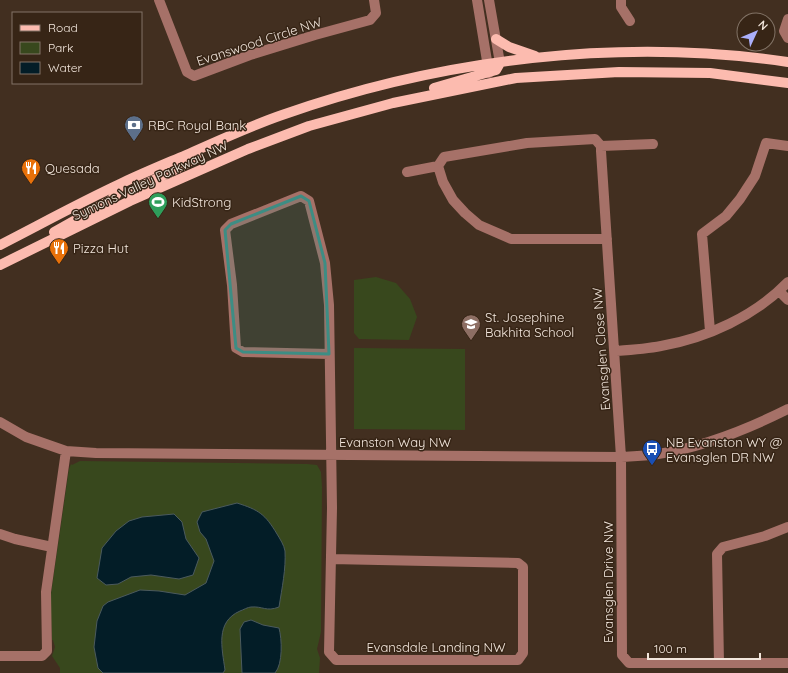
<svg xmlns="http://www.w3.org/2000/svg" width="788" height="673" font-family="Quicksand,sans-serif">
<style>
.green{fill:#38481d}
.water{fill:#031d27;stroke:#4b5a5e}
.lines{fill:none;stroke-linecap:round;stroke-linejoin:round}
.minor{stroke:#a67168;stroke-width:10}
.major{stroke:#fcbbaf;stroke-width:10}
.marked{fill:#3d8d84;fill-opacity:0.2;stroke:#3d8d84;stroke-width:3;stroke-linejoin:round}
.labels{text-anchor:middle;stroke-width:3;stroke-linejoin:round;paint-order:stroke}
.street-label{font-size:13px;fill:#f3e7dd;stroke:#372516}
.poi-label{font-size:13px;fill:#f3e7dd;stroke:#372516;text-anchor:start}
</style>
<rect width="100%" height="100%" fill="#422f20"/>
<path class="green" d="M 376,277 L 396,283 L 410,299 L 417,317 L 409,340 L 359,339 L 354,333 L 354,280 Z
M 354,348 L 465,349 L 465,430 L 354,429 Z
M 80,461 L 307,464 L 317,465 L 321,472 L 322,487 L 321,632 L 317,649 L 320,658 L 319,673 L 60,673 L 60,668 L 52,656 L 55,647 L 53,640 L 52,640 L 51,616 L 51,594 L 69,469 L 71,464 L 72,465 Z"/>
<path class="water" d="M 237,503 C 259,510 265,514 277,534 C 280,539 284,545 285,551 C 286,569 282,588 279,607 C 266,612 263,606 251,607 C 248,607 243,610 240,611 C 215,622 222,648 225,670 L 223,673 L 103,673 L 98,668 L 94,647 L 97,621 L 103,606 L 108,602 L 140,590 L 159,591 L 185,595 L 206,583 L 214,561 L 206,539 L 200,532 L 197,522 L 202,512 Z
M 174,514 L 182,522 L 186,539 L 199,558 L 193,575 L 179,579 L 151,575 L 131,577 L 118,584 L 106,585 L 97,578 L 102,548 L 116,531 L 129,521 L 142,517 Z
M 251,620 L 263,625 L 279,628 C 282,639 283,664 275,673 L 242,673 L 240,629 L 244,622 Z"/>
<g class="lines">
<path class="minor" d="M 159,0 L 187,72 L 194,76 L 250,55 L 315,35 L 370,20 L 376,13 L 374,0
M 477,0 L 489,73
M 489,0 L 500,63
M 621,0 L 621,7 L 630,21
M 788,19 L 784,31 L 788,38
M 601,146 L 653,144
M 407,172 L 438,166
M 607,239 L 511,239 L 479,225 L 465,213 L 453,200 L 443,182 L 438,166 L 444,157 L 527,143 L 595,139 L 601,146 L 601,151 L 621,457 L 622,655 L 629,663 L 788,663
M 779,291 L 788,300
M 710,331 L 702,234 L 726,216 L 740,199 L 755,176 L 766,143 L 788,146
M 615,351 C 630,350 646,349 661,346 C 707,338 755,316 788,282
M 329,354 L 243,352 L 236,348 L 232,285 L 225,230 L 231,224 L 301,196 L 309,201 L 325,263 L 329,305 L 332,508 L 329,652 L 336,660 L 518,660 L 523,653 L 523,567 L 518,563 L 331,559
M 0,422 L 26,437 L 66,451 L 96,453 L 621,457 C 633,456 646,456 658,454 C 704,447 746,430 788,409
M 0,534 L 15,539 L 52,547
M 0,656 L 42,656 L 47,651 L 46,592 L 66,451
M 719,663 L 717,554 L 723,547 L 765,536 L 788,527"/>
<path class="major" d="M 496,39 L 509,47 L 535,56
M 434,88 L 496,70 L 500,63
M 130,201 L 134,190 L 186,164 L 198,154
M 54,232 L 111,200 L 116,195 L 121,184
M 0,245 C 41,224 81,202 122,183 C 143,173 165,164 186,155 C 218,141 250,126 282,115 C 441,59 621,37 788,62
M 0,265 L 130,201 L 248,149 L 309,126 L 393,103 L 516,78 L 619,72 L 710,73 L 788,83"/>
</g>
<path class="marked" d="M 301,196 L 309,201 L 325,263 L 329,354 L 243,352 L 236,348 L 225,230 L 231,224 Z"/>
<defs>
<symbol id="bank-pin" viewBox="-11 -11 22 30"><path d="M0 17L-7.5 6A9.5 9.5 0 1 1 7.5 6Z" fill="#5c6f8a" stroke="#372516"/><path d="M-6-4H6V4H-6ZM0-2.3a2.3 2.3 0 1 0 0 4.6a2.3 2.3 0 1 0 0-4.6Z" fill="#fff"/></symbol>
<symbol id="restaurant-pin" viewBox="-11 -11 22 30"><path d="M0 17L-7.5 6A9.5 9.5 0 1 1 7.5 6Z" fill="#e8710a" stroke="#372516"/><path d="M-5-6h1v4h1v-4h1v4h1v-4h1v5L-1.5 .5V6h-2V.5L-5-1ZM5-6V6H3V1.5H1.5Q1.5-4 5-6Z" fill="#fff"/></symbol>
<symbol id="stadium-pin" viewBox="-11 -11 22 30"><path d="M0 17L-7.5 6A9.5 9.5 0 1 1 7.5 6Z" fill="#2e9e5b" stroke="#372516"/><path d="M0-5a6.5 5 0 1 0 0 10a6.5 5 0 1 0 0-10ZM-3.5-1.8h7v3.6h-7Z" fill="#fff"/></symbol>
<symbol id="school-pin" viewBox="-11 -11 22 30"><path d="M0 17L-7.5 6A9.5 9.5 0 1 1 7.5 6Z" fill="#8d6e63" stroke="#372516"/><path d="M0-5L7-2L0 1L-7-2ZM-4 1L0 2.5L4 1V4Q0 6-4 4Z" fill="#fff"/></symbol>
<symbol id="bus-pin" viewBox="-11 -11 22 30"><path d="M0 17L-7.5 6A9.5 9.5 0 1 1 7.5 6Z" fill="#1a4fb4" stroke="#372516"/><path d="M-5-6H5V4H4V6H2V4H-2V6H-4V4H-5ZM-3.5-4V0h7V-4ZM-3.5 1.2v1.5H-2V1.2ZM2 1.2v1.5H3.5V1.2Z" fill="#fff"/></symbol>
</defs>
<g fill-rule="evenodd">
<use href="#bank-pin" x="123" y="114" width="22" height="30"/>
<use href="#restaurant-pin" x="20" y="157" width="22" height="30"/>
<use href="#stadium-pin" x="147" y="191" width="22" height="30"/>
<use href="#restaurant-pin" x="48" y="237" width="22" height="30"/>
<use href="#school-pin" x="460" y="313" width="22" height="30"/>
<use href="#bus-pin" x="641" y="438" width="22" height="30"/>
</g>
<g class="labels">
<g class="street-label">
<text transform="translate(259 41) rotate(-18)" y="5">Evanswood Circle NW</text>
<text transform="translate(150 180) rotate(-25)" y="5">Symons Valley Parkway NW</text>
<text transform="translate(601 349) rotate(-94)" y="5">Evansglen Close NW</text>
<text x="395" y="447">Evanston Way NW</text>
<text transform="translate(608 582) rotate(-90)" y="5">Evansglen Drive NW</text>
<text x="436" y="652">Evansdale Landing NW</text>
</g>
<g class="poi-label">
<text x="148" y="130">RBC Royal Bank</text>
<text x="45" y="173">Quesada</text>
<text x="172" y="207">KidStrong</text>
<text x="73" y="253">Pizza Hut</text>
<text x="485" y="322">St. Josephine<tspan x="485" dy="15">Bakhita School</tspan></text>
<text x="666" y="447">NB Evanston WY @<tspan x="666" dy="15">Evansglen DR NW</tspan></text>
</g>
</g>
<rect x="12" y="12" width="130" height="72" fill="#372516" stroke="#827366"/>
<rect x="20" y="25" width="20" height="6" fill="#fcbbaf" stroke="#827366"/>
<text x="48" y="32" font-size="12" fill="#f3e7dd">Road</text>
<rect x="20" y="42" width="20" height="12" fill="#38481d" stroke="#827366"/>
<text x="48" y="52" font-size="12" fill="#f3e7dd">Park</text>
<rect x="20" y="62" width="20" height="12" fill="#031d27" stroke="#827366"/>
<text x="48" y="72" font-size="12" fill="#f3e7dd">Water</text>
<g transform="translate(756 32) rotate(46)"><circle r="19" fill="#372516" stroke="#827366"/>
<path d="M0-3L7 15L0 10L-7 15Z" fill="#abaffb"/>
<text y="-6" font-size="11" font-weight="bold" text-anchor="middle" fill="#f3e7dd">N</text>
</g>
<path d="M648 653v6h112v-6" fill="none" stroke="#f3e7dd" stroke-width="2"/>
<text x="654" y="653" font-size="12" fill="#f3e7dd" stroke="#372516" stroke-width="3" paint-order="stroke">100 m</text>
</svg>
